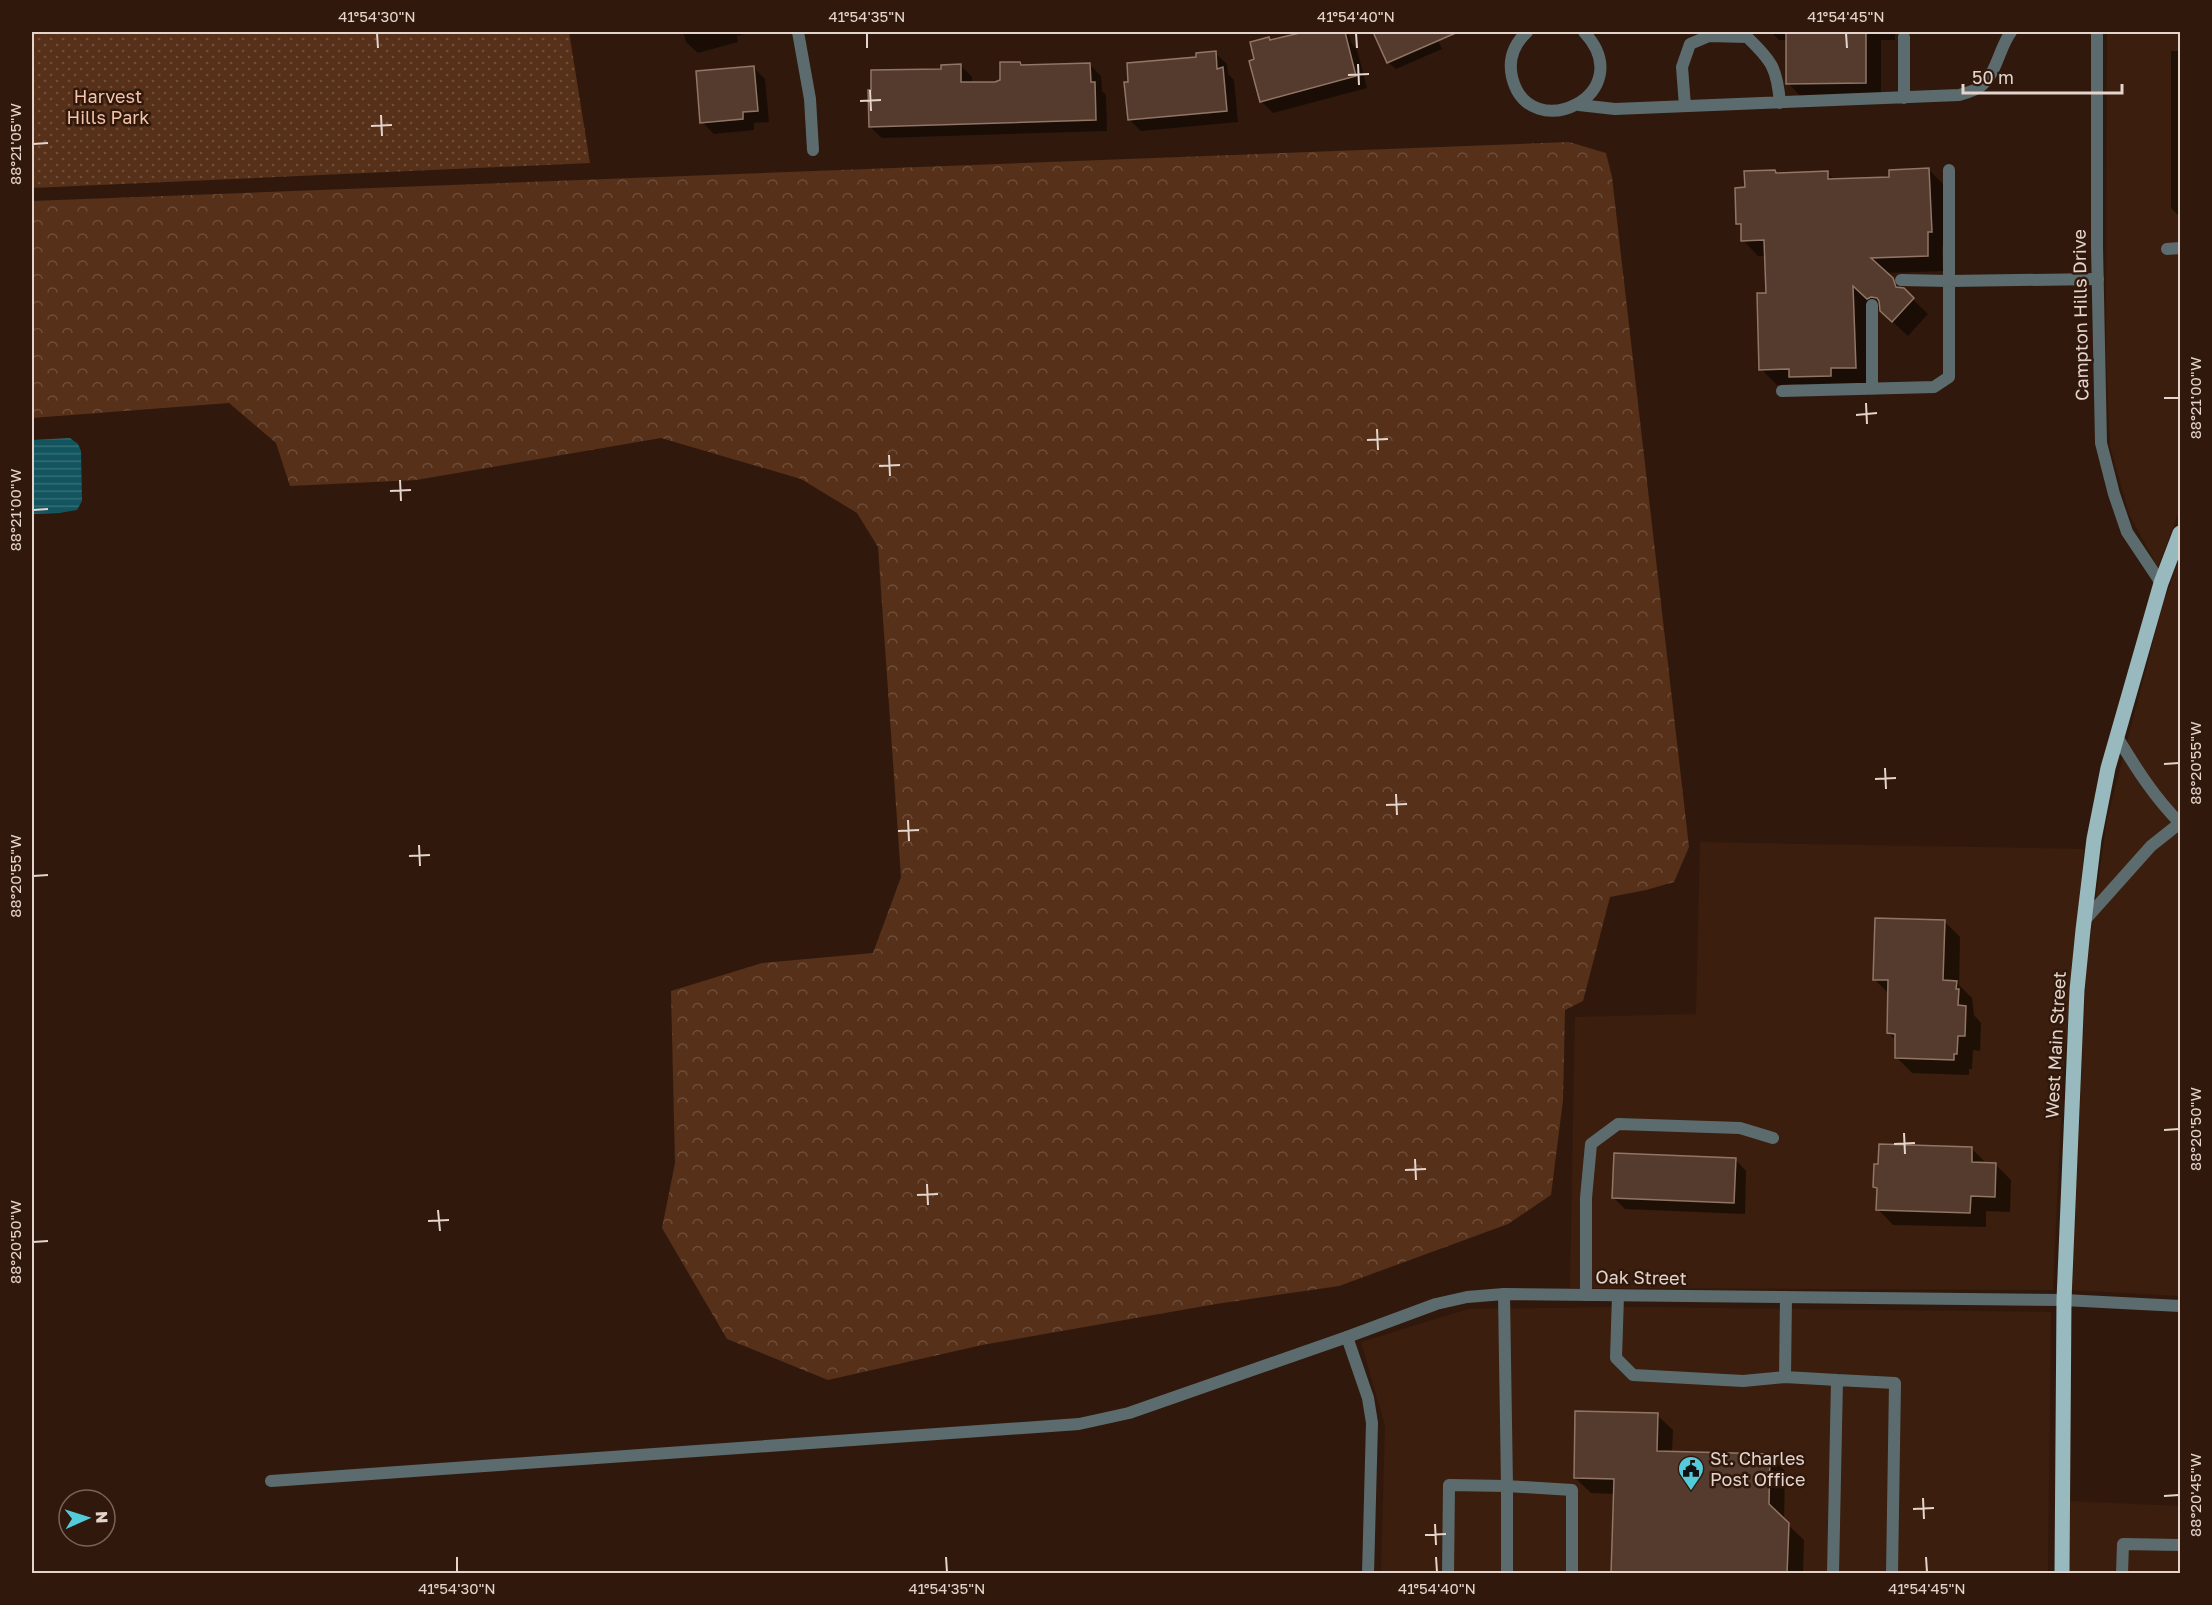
<svg xmlns="http://www.w3.org/2000/svg" width="2212" height="1605" font-family="'Golos Text',sans-serif">
<style>
.built{fill:#3b1e0d}
.forest{fill:url(#forest-crowns)}
.park{fill:url(#park-dots)}
.water{fill:url(#water-rules)}
.shadow{fill:#0007}
.building{fill:#553b2d;stroke:#917565;stroke-width:1.5}
.lines{fill:none;stroke-linecap:round;stroke-linejoin:round}
.service{stroke:#5c6c6e;stroke-width:12}
.minor{stroke:#5c6c6e;stroke-width:12}
.tertiary{stroke:#5c6c6e;stroke-width:12}
.primary{stroke:#98b9be;stroke-width:15}
.ticks{fill:none;stroke:#e4d4cc;stroke-width:2}
.labels{text-anchor:middle;stroke-width:5;stroke-linejoin:round;paint-order:stroke}
.park-label{font-size:18px;fill:#f4c3a9;stroke:#30190c}
.street-label{font-size:18px;fill:#e4d4cc;stroke:#30190c}
.poi-label{font-size:18px;fill:#e4d4cc;stroke:#30190c;text-anchor:start}
.neatline{fill:none;stroke:#e4d4cc;stroke-width:2}
.ticks-label{font-size:15px;text-anchor:middle;fill:#e4d4cc}
</style>
<defs>
<pattern id="forest-crowns" width="20" height="18" patternUnits="userSpaceOnUse" patternTransform="scale(1.5)"><rect width="20" height="18" fill="#563019"/><path d="M2 6a3 3 0 1 1 6 0M12 15a3 3 0 1 1 6 0" fill="none" stroke="#6e4d39"/></pattern>
<pattern id="park-dots" width="8" height="8" patternUnits="userSpaceOnUse" patternTransform="scale(1.5)"><rect width="8" height="8" fill="#563019"/><path d="M2 2h.1M6 6h.1" fill="none" stroke="#6e4d39" stroke-width="1.8" stroke-linecap="round"/></pattern>
<pattern id="water-rules" width="6" height="5" patternUnits="userSpaceOnUse" patternTransform="scale(1.5)"><rect width="6" height="5" fill="#12555e"/><path d="M0 2.5h6" fill="none" stroke="#346d74"/></pattern>
</defs>
<rect width="100%" height="100%" fill="#30190c"/>
<path class="built" d="M 2107,32 L 2180,32 L 2180,509 L 2158,567 L 2130,516 L 2110,446 L 2106,355 Z
M 2180,557 L 2180,1296 L 2072,1290 L 2086,970 L 2107,819 L 2163,604 Z
M 1700,842 L 2084,849 L 2063,1075 L 2053,1290 L 1570,1288 L 1575,1017 L 1696,1014 Z
M 1630,1307 L 2051,1312 L 2048,1573 L 1381,1573 L 1385,1426 L 1361,1342 L 1468,1309 Z
M 2069,1501 L 2180,1506 L 2180,1573 L 2067,1574 Z"/>
<path class="forest" d="M 1569,142 L 1606,153 L 1612,177 L 1689,847 L 1674,882 L 1646,890 L 1610,897 L 1583,1001 L 1565,1010 L 1563,1100 L 1551,1195 L 1508,1224 L 1339,1286 L 1216,1304 L 982,1345 L 828,1380 L 727,1339 L 662,1228 L 675,1163 L 671,991 L 762,963 L 873,953 L 901,877 L 878,547 L 857,513 L 801,479 L 661,438 L 416,480 L 290,486 L 276,443 L 229,403 L 32,418 L 32,201 Z"/>
<path class="park" d="M 32,32 L 569,32 L 590,163 L 32,188 Z"/>
<path class="water" d="M 70,438 L 78,444 L 81,451 L 82,501 L 77,510 L 59,513 L 32,514 L 32,440 Z"/>
<path class="shadow" d="M 683,32 L 751,32 L 737,36 L 738,42 L 698,53 L 686,42 Z
M 1310,32 L 1345,32 L 1349,36 L 1352,44 L 1357,50 L 1367,88 L 1273,113 L 1261,101 L 1256,60 L 1269,39 L 1272,42 Z
M 1375,32 L 1434,32 L 1442,49 L 1396,69 L 1388,62 Z
M 1771,32 L 1895,32 L 1895,40 L 1881,40 L 1881,98 L 1803,99 L 1788,83 L 1787,40 L 1779,40 Z
M 2171,51 L 2180,51 L 2180,217 L 2171,208 Z
M 1215,53 L 1227,64 L 1228,74 L 1234,80 L 1238,122 L 1141,131 L 1129,119 L 1198,58 Z
M 1020,63 L 1023,67 L 1090,65 L 1101,76 L 1102,91 L 1106,95 L 1107,131 L 882,138 L 870,127 L 942,70 L 960,65 L 972,77 L 972,83 L 995,83 L 1002,81 Z
M 754,68 L 765,79 L 769,122 L 754,123 L 754,130 L 714,134 L 702,122 Z
M 1929,170 L 1944,185 L 1947,247 L 1942,247 L 1943,271 L 1885,273 L 1928,314 L 1908,336 L 1868,299 L 1871,383 L 1807,392 L 1799,384 L 1777,385 L 1761,369 L 1767,294 L 1766,256 L 1758,256 L 1743,240 L 1742,228 L 1737,223 L 1747,189 L 1775,172 L 1778,175 L 1827,173 L 1835,180 L 1891,178 Z
M 1945,922 L 1960,937 L 1959,985 L 1972,998 L 1974,1015 L 1981,1023 L 1980,1051 L 1973,1050 L 1972,1069 L 1969,1069 L 1969,1075 L 1912,1073 L 1896,1057 L 1897,1041 L 1888,1033 L 1889,994 L 1874,979 Z
M 1972,1149 L 1987,1164 L 1995,1164 L 2011,1180 L 2010,1212 L 1986,1211 L 1986,1227 L 1893,1225 L 1878,1209 L 1878,1191 L 1874,1187 L 1879,1166 Z
M 1735,1159 L 1746,1171 L 1745,1214 L 1625,1209 L 1613,1197 Z
M 1657,1415 L 1673,1430 L 1672,1453 L 1770,1456 L 1785,1471 L 1784,1521 L 1804,1540 L 1803,1574 L 1613,1574 L 1615,1494 L 1591,1493 L 1575,1478 Z"/>
<path class="building" d="M 1304,32 L 1345,32 L 1356,76 L 1260,102 L 1249,61 L 1254,59 L 1250,42 L 1269,37 L 1270,40 Z
M 1373,32 L 1458,32 L 1387,63 Z
M 1786,32 L 1866,32 L 1866,83 L 1786,84 Z
M 1216,51 L 1217,69 L 1223,67 L 1227,111 L 1128,120 L 1124,82 L 1128,82 L 1127,63 L 1196,57 L 1196,53 Z
M 1000,62 L 1020,62 L 1021,65 L 1090,63 L 1091,82 L 1095,82 L 1096,120 L 869,127 L 868,90 L 871,90 L 871,70 L 941,69 L 941,65 L 961,64 L 961,82 L 995,82 L 1000,80 Z
M 754,66 L 758,111 L 743,112 L 743,119 L 700,123 L 696,71 Z
M 1929,168 L 1932,232 L 1928,232 L 1928,256 L 1871,258 L 1893,278 L 1896,287 L 1904,288 L 1914,298 L 1892,322 L 1880,311 L 1879,301 L 1877,298 L 1871,297 L 1867,299 L 1853,286 L 1856,368 L 1831,368 L 1831,376 L 1789,377 L 1789,369 L 1759,370 L 1757,293 L 1766,293 L 1764,240 L 1741,241 L 1741,224 L 1736,224 L 1735,188 L 1745,187 L 1744,171 L 1775,170 L 1776,173 L 1828,171 L 1828,179 L 1889,177 L 1889,170 Z
M 1875,918 L 1945,920 L 1943,980 L 1957,981 L 1956,989 L 1959,989 L 1958,1005 L 1966,1006 L 1965,1036 L 1958,1036 L 1957,1054 L 1954,1054 L 1954,1060 L 1895,1058 L 1895,1034 L 1887,1033 L 1888,980 L 1873,980 Z
M 1879,1144 L 1972,1147 L 1972,1162 L 1996,1163 L 1995,1197 L 1971,1196 L 1970,1213 L 1876,1210 L 1877,1188 L 1873,1187 L 1874,1164 L 1878,1164 Z
M 1614,1153 L 1736,1158 L 1734,1203 L 1612,1198 Z
M 1575,1411 L 1658,1413 L 1657,1451 L 1770,1454 L 1769,1504 L 1789,1523 L 1787,1574 L 1611,1574 L 1614,1479 L 1574,1478 Z"/>
<g class="lines">
<path class="service" d="M 1527,32 C 1514,44 1508,59 1512,77 C 1529,148 1642,94 1584,32
M 1904,37 L 1904,98
M 1579,105 L 1615,109 L 1959,95 C 1966,93 1975,91 1981,86 C 1997,73 1999,48 2011,32
M 1685,106 L 1682,67 L 1690,44 L 1709,36 L 1747,37 C 1772,61 1777,68 1780,103
M 2167,249 L 2180,248
M 1901,280 L 1949,281 L 1949,170
M 1872,305 L 1872,389
M 1782,391 L 1934,387 L 1949,377 L 1949,281 L 2098,279
M 1586,1295 L 1586,1198 L 1591,1144 L 1618,1124 L 1740,1128 L 1773,1138
M 1618,1296 L 1616,1358 L 1633,1375 L 1743,1381 L 1785,1377
M 1786,1297 L 1785,1377 L 1837,1380
M 271,1481 L 1079,1424 L 1129,1413 L 1347,1337
M 1448,1574 L 1449,1485 L 1507,1486 L 1504,1294
M 1507,1574 L 1507,1486 L 1572,1490 L 1572,1574
M 1833,1574 L 1837,1380 L 1895,1383 L 1892,1574
M 2122,1574 L 2123,1544 L 2180,1545"/>
<path class="minor" d="M 798,32 L 810,99 L 813,150
M 2117,737 C 2136,768 2154,797 2180,823
M 2084,921 L 2151,846 L 2180,823
M 1368,1574 L 1372,1423 L 1368,1398 L 1347,1337 L 1436,1304 L 1467,1297 L 1504,1294 L 2064,1300 L 2180,1306"/>
<path class="tertiary" d="M 2097,32 L 2097,247 L 2101,443 L 2114,494 L 2127,532 L 2161,583"/>
<path class="primary" d="M 2062,1574 L 2064,1300 L 2077,990 L 2083,930 L 2094,839 L 2108,768 L 2161,583 L 2180,533"/>
</g>
<path class="ticks" d="M 377,33 L 378,48M 867,33 L 867,48M 1356,33 L 1357,48M 1846,33 L 1847,48M 1358,64 L 1359,85M 1348,75 L 1369,74M 870,90 L 871,111M 860,101 L 881,100M 381,115 L 382,136M 371,126 L 392,125M 33,144 L 48,143M 2164,398 L 2179,398M 1866,403 L 1867,424M 1856,415 L 1877,413M 1377,429 L 1378,450M 1367,440 L 1388,439M 889,455 L 890,476M 879,466 L 900,465M 400,480 L 401,501M 390,491 L 411,490M 33,510 L 48,509M 2164,764 L 2179,763M 1885,768 L 1886,789M 1875,779 L 1896,778M 1396,794 L 1397,815M 1386,805 L 1407,804M 908,820 L 909,841M 898,831 L 919,830M 419,845 L 420,866M 409,856 L 430,855M 33,876 L 48,875M 2164,1130 L 2179,1129M 1904,1133 L 1905,1154M 1894,1144 L 1915,1143M 1415,1159 L 1416,1180M 1405,1170 L 1426,1169M 927,1184 L 928,1205M 917,1195 L 938,1194M 438,1210 L 440,1231M 428,1221 L 449,1220M 33,1242 L 48,1241M 2164,1496 L 2179,1495M 1923,1498 L 1924,1519M 1913,1509 L 1934,1508M 1435,1524 L 1436,1545M 1425,1535 L 1446,1534M 457,1557 L 457,1572M 946,1557 L 947,1572M 1436,1557 L 1437,1572M 1926,1557 L 1927,1572"/>
<defs>
<symbol id="civic-pin" viewBox="-11 -11 22 30"><path d="M0 17L-7.5 6A9.5 9.5 0 1 1 7.5 6Z" fill="#53cbda" stroke="#30190c"/><path d="M-.6-6.5H3V-4.5H.6V-3L4-1V1h2V6H-6V1h2V-1L-.6-3ZM-1.2 2.5V6h2.4V2.5Z" fill="#111"/></symbol>
</defs>
<g fill-rule="evenodd">
<use href="#civic-pin" x="1676" y="1454" width="30" height="40"/>
</g>
<g class="labels">
<g class="park-label">
<text x="108" y="103">Harvest<tspan x="108" dy="21">Hills Park</tspan></text>
</g>
<g class="street-label">
<text transform="translate(2081 315) rotate(-91)" y="6">Campton Hills Drive</text>
<text transform="translate(2056 1045) rotate(-87)" y="6">West Main Street</text>
<text transform="translate(1641 1278) rotate(1)" y="6">Oak Street</text>
</g>
<g class="poi-label">
<text x="1710" y="1465">St. Charles<tspan x="1710" dy="21">Post Office</tspan></text>
</g>
</g>
<rect width="2212" height="1605" fill="none" stroke="#30190c" stroke-width="66"/>
<g transform="translate(87 1518) rotate(87)"><circle r="28" fill="#30190c" stroke="#786459" stroke-width="1.5"/>
<path d="M0-4.5L10 22L0 15L-10 22Z" fill="#53cbda"/>
<text y="-9" font-size="16" font-weight="bold" text-anchor="middle" fill="#e4d4cc">N</text>
</g>
<path d="M1963 84v9h159v-9" fill="none" stroke="#e4d4cc" stroke-width="3"/>
<text x="1972" y="84" font-size="18" fill="#e4d4cc" stroke="#30190c" stroke-width="4.5" paint-order="stroke">50 m</text>
<rect x="33" y="33" width="2146" height="1539" class="neatline"/>
<g class="ticks-label">
<text x="377" y="22">41°54'30"N</text>
<text x="867" y="22">41°54'35"N</text>
<text x="1356" y="22">41°54'40"N</text>
<text x="1846" y="22">41°54'45"N</text>
<text transform="translate(16 144) rotate(-90)" y="5">88°21'05"W</text>
<text transform="translate(2196 398) rotate(-90)" y="5">88°21'00"W</text>
<text transform="translate(16 510) rotate(-90)" y="5">88°21'00"W</text>
<text transform="translate(2196 763) rotate(-90)" y="5">88°20'55"W</text>
<text transform="translate(16 876) rotate(-90)" y="5">88°20'55"W</text>
<text transform="translate(2196 1129) rotate(-90)" y="5">88°20'50"W</text>
<text transform="translate(16 1242) rotate(-90)" y="5">88°20'50"W</text>
<text transform="translate(2196 1495) rotate(-90)" y="5">88°20'45"W</text>
<text x="457" y="1594">41°54'30"N</text>
<text x="947" y="1594">41°54'35"N</text>
<text x="1437" y="1594">41°54'40"N</text>
<text x="1927" y="1594">41°54'45"N</text>
</g>
</svg>
